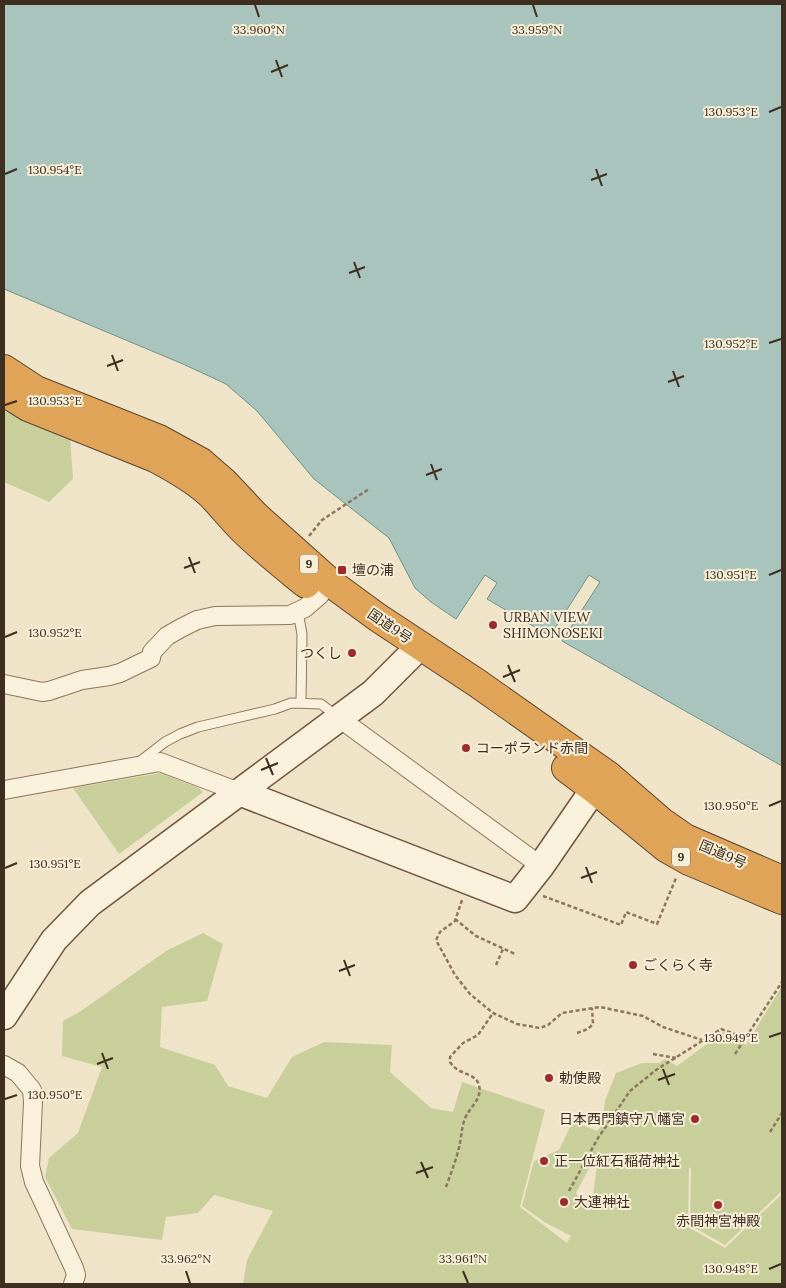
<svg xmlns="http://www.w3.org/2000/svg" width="786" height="1288" font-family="Lora,'Noto Sans JP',serif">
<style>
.green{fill:#c9cf9b;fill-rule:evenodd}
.water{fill:#a9c4bc;stroke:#6f938a}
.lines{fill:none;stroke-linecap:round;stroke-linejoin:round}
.lane-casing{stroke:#8d765c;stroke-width:11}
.street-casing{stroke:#8d765c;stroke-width:20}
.secondary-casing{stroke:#6f573f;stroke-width:29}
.highway-casing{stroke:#5b4430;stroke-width:30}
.path{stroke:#8d765c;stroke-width:2.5;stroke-dasharray:4 2.5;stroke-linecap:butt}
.lane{stroke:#faf1dc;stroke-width:9}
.street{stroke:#faf1dc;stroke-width:18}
.secondary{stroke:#faf1dc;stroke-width:26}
.highway{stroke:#e0a458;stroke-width:28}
.ticks{fill:none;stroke:#3d2e20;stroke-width:2}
.poi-dot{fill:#9e2a2b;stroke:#f7eed8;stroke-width:2}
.labels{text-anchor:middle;stroke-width:4;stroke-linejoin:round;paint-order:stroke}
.shield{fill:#f7eed8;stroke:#756857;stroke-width:1}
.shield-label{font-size:12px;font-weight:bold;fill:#3d2e20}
.poi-label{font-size:14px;fill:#3d2e20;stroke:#f7eed8;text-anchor:start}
.street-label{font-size:14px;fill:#3d2e20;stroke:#f7eed8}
.ticks-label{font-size:12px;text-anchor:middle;fill:#3d2e20;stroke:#f7eed8;stroke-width:4;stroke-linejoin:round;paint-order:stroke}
</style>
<rect width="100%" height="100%" fill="#f0e4c8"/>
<path class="green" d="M 4,411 L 70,437 L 73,479 L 49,502 L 4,482 Z
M 161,773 L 199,788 L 203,792 L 119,854 L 73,788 Z
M 203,933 L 223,944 L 207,1001 L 162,1007 L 160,1047 L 215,1065 L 228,1086 L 267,1098 L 292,1057 L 324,1042 L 392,1045 L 390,1072 L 431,1108 L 453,1112 L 462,1082 L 545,1110 L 520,1207 L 567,1243 L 571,1236 L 546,1223 L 522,1206 L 534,1161 L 559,1150 L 573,1121 L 597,1131 L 602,1125 L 605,1101 L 616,1073 L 642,1063 L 659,1063 L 665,1059 L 677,1066 L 723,1032 L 746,1045 L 782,986 L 782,1191 L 725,1245 L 690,1225 L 691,1169 L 689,1167 L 688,1227 L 725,1248 L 782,1194 L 782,1284 L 243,1284 L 247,1260 L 273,1211 L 214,1195 L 198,1213 L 166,1217 L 162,1240 L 72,1229 L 45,1177 L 49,1158 L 78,1133 L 102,1067 L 62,1056 L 63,1021 L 81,1011 L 166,951 ZM 599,1149 L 592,1205 L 588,1210 L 576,1193 Z"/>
<path class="water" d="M 4,4 L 782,4 L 782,766 L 562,641 L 600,582 L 589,575 L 550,636 L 487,599 L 497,583 L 485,575 L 456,619 L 431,602 L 415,588 L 389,538 L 314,479 L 257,411 L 226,384 L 183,364 L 4,289 Z"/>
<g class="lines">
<defs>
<path id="lane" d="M 298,612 L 302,634 L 301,703
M 139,762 L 165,742 L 180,734 L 198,727 L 275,709 L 291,703 L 321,704 L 338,717"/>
<path id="street" d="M 4,684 L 42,692 L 49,691 L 82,680 L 109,676 L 120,673 L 151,658 L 152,652 L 167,636 L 181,628 L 197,620 L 215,616 L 290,615 L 305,608 L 320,595
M 339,718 L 541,866
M 4,790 L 160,762 L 239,792
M 4,1065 L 18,1073 L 32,1090 L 33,1102 L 30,1166 L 34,1182 L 74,1268 L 76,1275 L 73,1284"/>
<path id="secondary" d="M 239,792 L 515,899 L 541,866 L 594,789 L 609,776
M 4,1016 L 54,940 L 90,903 L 373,693 L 420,646"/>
<path id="highway" d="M 4,369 L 36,390 L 159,439 L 201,462 L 224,482 L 256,516 L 332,584 L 377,617 L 477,683 L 609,776 L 662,822 L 685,838 L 782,880
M 4,392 L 28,407 L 155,458 C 174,468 194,479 210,494 C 221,505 230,517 241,528 C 262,549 284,566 306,584
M 566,768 L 594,789 L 666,848 L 689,861 L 782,900"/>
</defs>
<use href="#lane" class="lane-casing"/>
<use href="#street" class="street-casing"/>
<use href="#secondary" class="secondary-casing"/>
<use href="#highway" class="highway-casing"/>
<path class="path" d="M 309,536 L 322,520 L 369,489
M 543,896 L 621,925 L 626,912 L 657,924 L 676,878
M 462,900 L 455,921 L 440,932 L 436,940 L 455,975 L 470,994 L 493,1013 L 517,1024 L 540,1028 L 548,1025 L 562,1013 L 600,1007 L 643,1016 L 663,1027 L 702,1040
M 455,919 L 476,936 L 515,954
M 496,965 L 503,949
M 577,1033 L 588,1029 L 593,1024 L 592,1008
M 653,1054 L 676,1058
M 735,1054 L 782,982
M 770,1132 L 782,1113
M 446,1187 C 451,1173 457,1158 460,1143 C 462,1133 462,1121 468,1113 C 473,1104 482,1098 479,1085 C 475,1072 459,1076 450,1062 L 450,1057 L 463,1043 L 478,1035 L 493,1013
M 569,1191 L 598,1138 L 630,1091 L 656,1070 L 721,1029 L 746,1038"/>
<use href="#lane" class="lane"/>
<use href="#street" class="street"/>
<use href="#secondary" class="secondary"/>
<use href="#highway" class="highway"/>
</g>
<path class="ticks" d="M 255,5 L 259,17M 533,5 L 537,17M 276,60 L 282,77M 271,72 L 288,65M 769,112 L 781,107M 596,169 L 602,186M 5,174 L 17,169M 591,180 L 607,174M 354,262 L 360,278M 349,273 L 365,267M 769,343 L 781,339M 112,355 L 118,371M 107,366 L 123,360M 673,371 L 679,387M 668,382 L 684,376M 5,405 L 17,401M 431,464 L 437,480M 426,475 L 442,469M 189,557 L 195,573M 184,568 L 200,562M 769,575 L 781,570M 5,637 L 17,632M 508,665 L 515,682M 503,677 L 520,670M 266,758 L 273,775M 261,770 L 278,763M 769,806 L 781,801M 586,867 L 592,883M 5,868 L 17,863M 581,878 L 597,872M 344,960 L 350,976M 339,971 L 355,965M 769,1037 L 781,1033M 102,1053 L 108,1069M 97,1064 L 113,1058M 663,1069 L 669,1085M 658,1080 L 675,1074M 5,1099 L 17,1095M 421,1162 L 428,1178M 416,1173 L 433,1167M 769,1269 L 781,1264M 186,1271 L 190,1283M 463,1271 L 468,1283"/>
<g class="poi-dot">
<rect x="337" y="565" width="10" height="10" rx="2.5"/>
<circle cx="493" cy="625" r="5"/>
<circle cx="352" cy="653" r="5"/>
<circle cx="466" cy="748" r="5"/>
<circle cx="633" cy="965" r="5"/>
<circle cx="549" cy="1078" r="5"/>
<circle cx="695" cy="1119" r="5"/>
<circle cx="544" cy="1161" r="5"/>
<circle cx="564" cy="1202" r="5"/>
<circle cx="718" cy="1205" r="5"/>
</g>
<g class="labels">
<g class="shield">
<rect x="300" y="554.5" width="18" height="19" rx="4"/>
<rect x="672" y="847.5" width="18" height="19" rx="4"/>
</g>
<g class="shield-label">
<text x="309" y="568">9</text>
<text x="681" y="861">9</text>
</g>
<g class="poi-label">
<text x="352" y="575">壇の浦</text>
<text x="503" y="622">URBAN VIEW<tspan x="503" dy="16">SHIMONOSEKI</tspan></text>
<text x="342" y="658" text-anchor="end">つくし</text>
<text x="476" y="753">コーポランド赤間</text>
<text x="643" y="970">ごくらく寺</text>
<text x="559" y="1083">勅使殿</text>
<text x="685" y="1124" text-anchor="end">日本西門鎮守八幡宮</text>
<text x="554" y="1166">正一位紅石稲荷神社</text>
<text x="574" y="1207">大連神社</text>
<text x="718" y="1226" text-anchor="middle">赤間神宮神殿</text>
</g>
<g class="street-label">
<text transform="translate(390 626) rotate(34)" y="5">国道9号</text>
<text transform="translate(723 854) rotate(23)" y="5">国道9号</text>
</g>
</g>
<g class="ticks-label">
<text x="259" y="34">33.960°N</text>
<text x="537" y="34">33.959°N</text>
<text x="731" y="116">130.953°E</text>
<text x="55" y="174">130.954°E</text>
<text x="731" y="348">130.952°E</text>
<text x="55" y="405">130.953°E</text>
<text x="731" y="579">130.951°E</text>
<text x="55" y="637">130.952°E</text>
<text x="731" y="810">130.950°E</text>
<text x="55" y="868">130.951°E</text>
<text x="731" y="1042">130.949°E</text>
<text x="55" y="1099">130.950°E</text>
<text x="186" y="1263">33.962°N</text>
<text x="463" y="1263">33.961°N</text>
<text x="731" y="1273">130.948°E</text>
</g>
<rect width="786" height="1288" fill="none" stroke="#3d2e20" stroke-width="10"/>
</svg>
